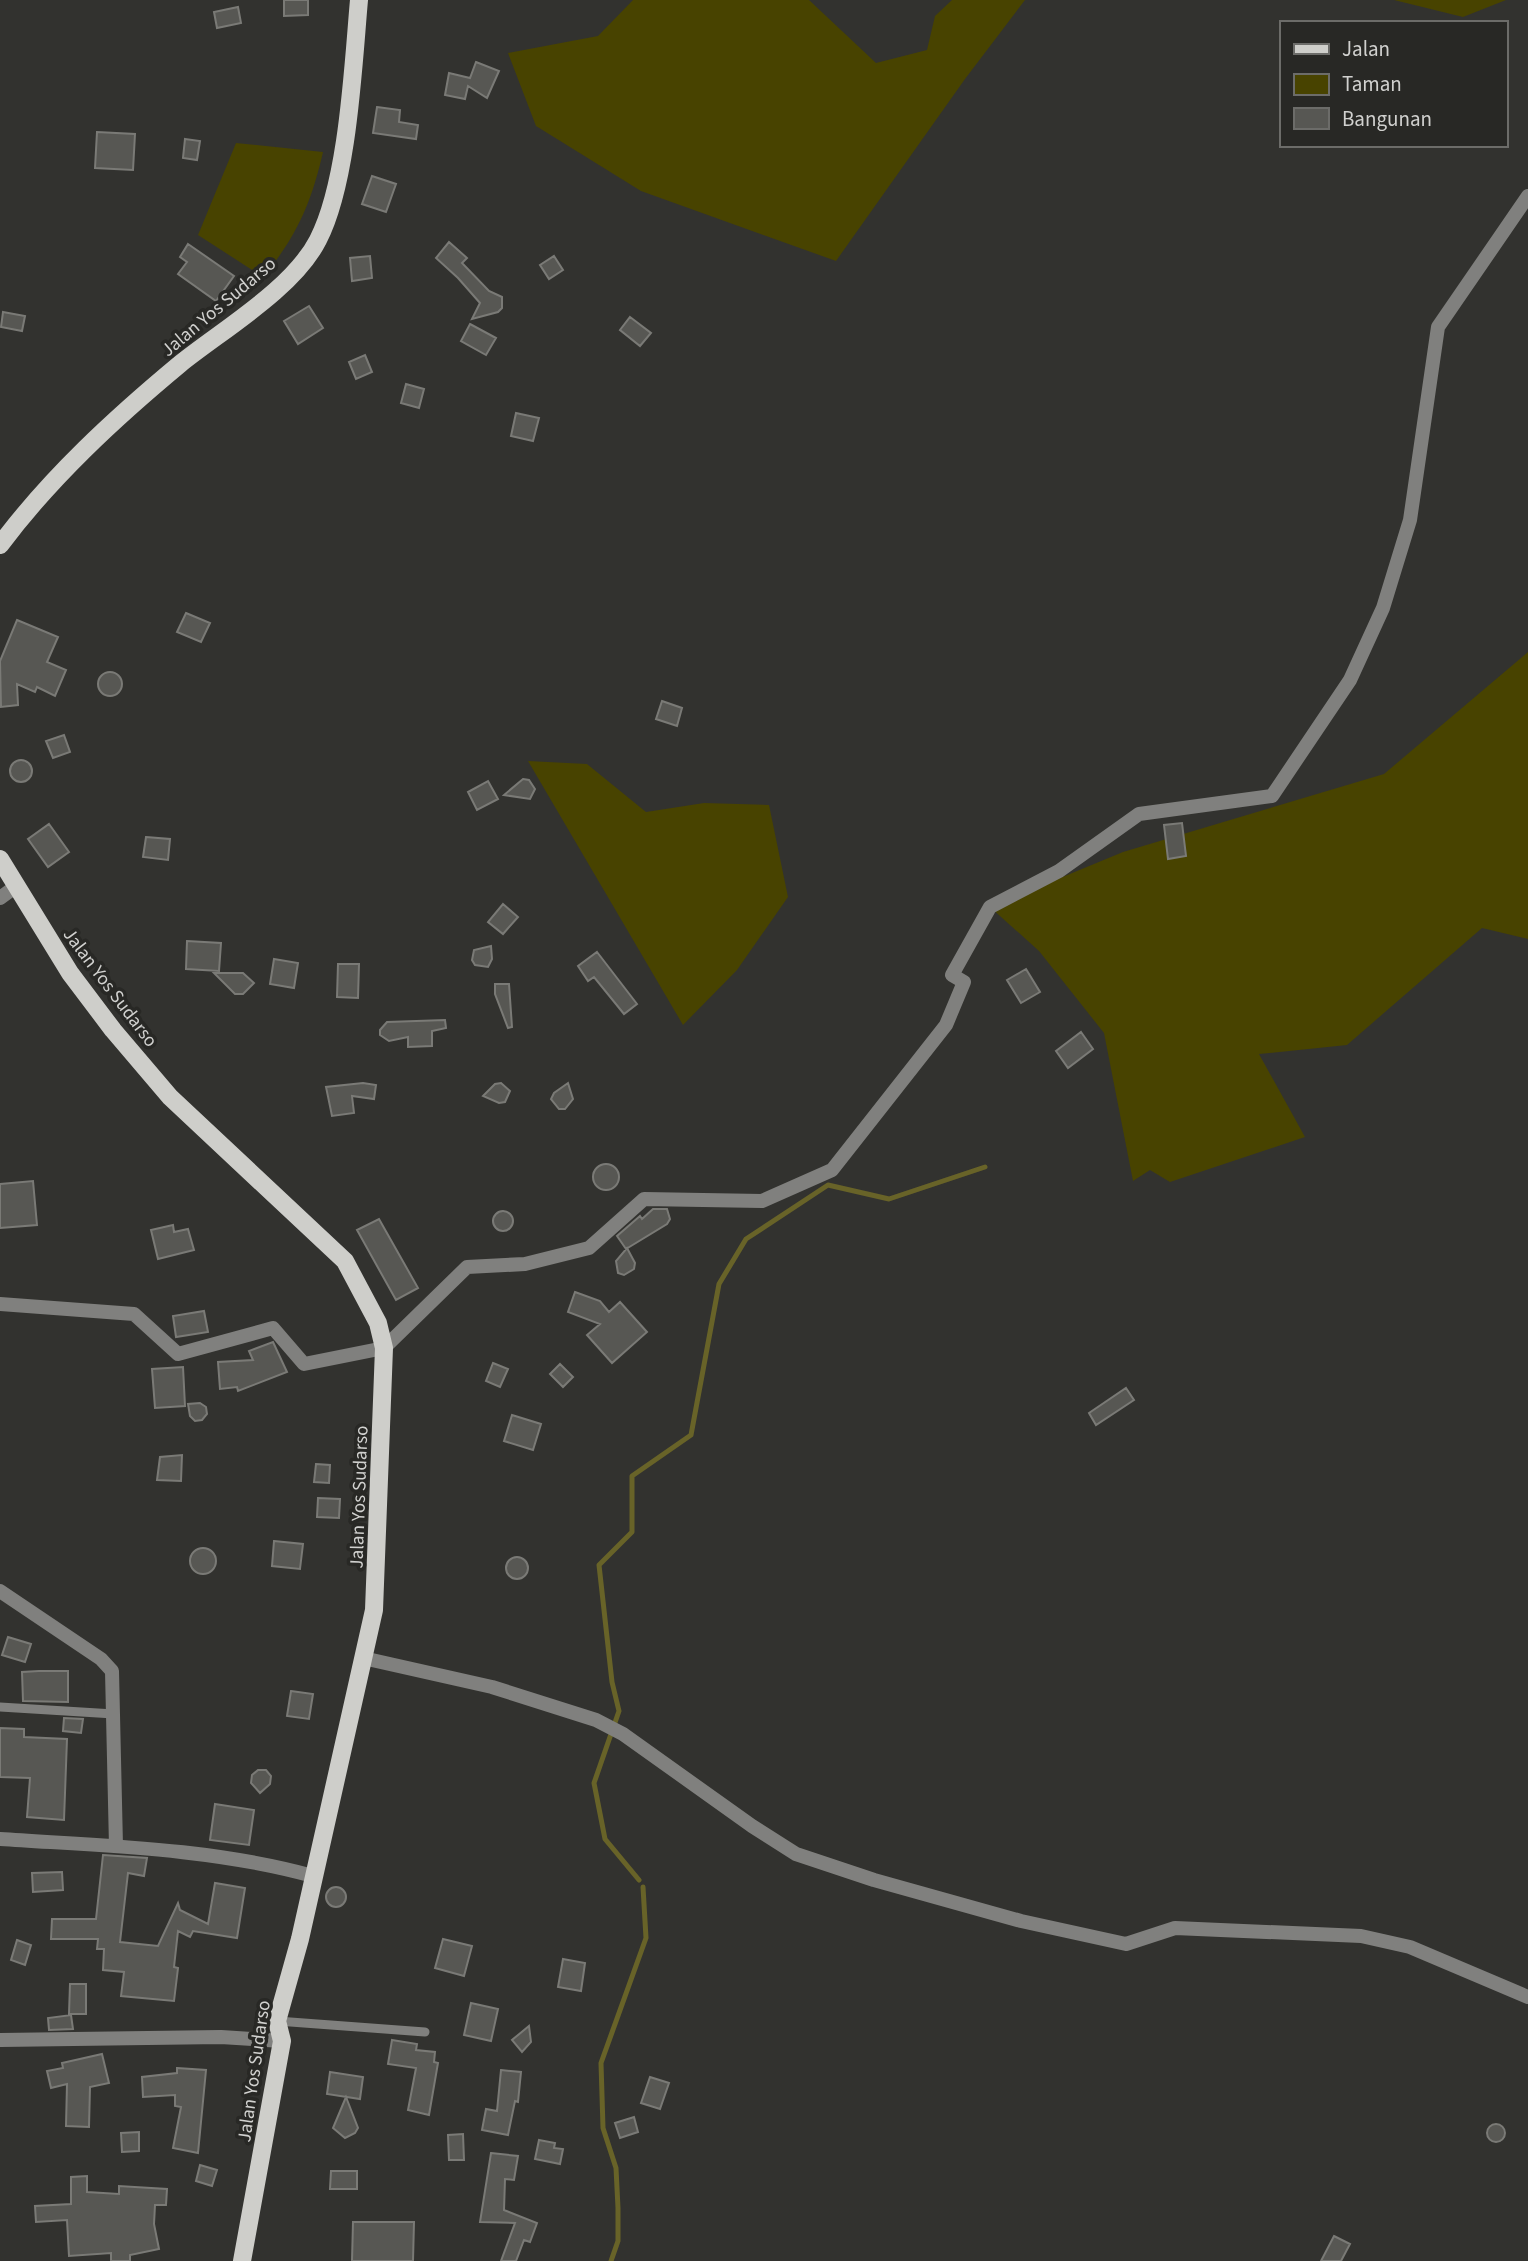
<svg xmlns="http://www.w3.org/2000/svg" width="1528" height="2261" font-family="'Source Sans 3',sans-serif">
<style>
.green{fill:#484300}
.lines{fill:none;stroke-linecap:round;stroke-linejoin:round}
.stream{stroke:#686328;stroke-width:5}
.building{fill:#575753;stroke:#7a7a76;stroke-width:2}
.service{stroke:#80807e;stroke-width:9}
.minor{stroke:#80807e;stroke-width:14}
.primary{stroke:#cececa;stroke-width:18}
.labels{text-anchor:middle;stroke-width:7;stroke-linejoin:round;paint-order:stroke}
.street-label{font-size:19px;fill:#d1d1cf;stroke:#282825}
</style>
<rect width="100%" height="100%" fill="#32322f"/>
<path class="green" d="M 633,0 L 809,0 L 876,63 L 927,50 L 935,16 L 952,0 L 1025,0 L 965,79 L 836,261 L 641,191 L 536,126 L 508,53 L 598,36 Z
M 1394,0 L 1506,0 L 1463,17 Z
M 236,143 L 323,152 C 311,204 297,236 263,277 L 198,235 Z
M 1528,652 L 1528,939 L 1482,928 L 1347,1045 L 1259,1054 L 1305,1137 L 1170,1182 L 1150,1170 L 1133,1181 L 1104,1033 L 1039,951 L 990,907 L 1123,852 L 1384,774 Z
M 528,761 L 587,764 L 646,812 L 704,803 L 769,805 L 788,897 L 737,970 L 683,1025 Z"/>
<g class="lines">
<path class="stream" d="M 639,1880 L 605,1839 L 594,1783 L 619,1711 L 612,1682 L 599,1565 L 632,1532 L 632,1476 L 691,1435 L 719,1284 L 746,1239 L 828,1185 L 889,1199 L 985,1167
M 611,2261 L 618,2241 L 618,2208 L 616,2168 L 603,2128 L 601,2063 L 646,1938 L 643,1887"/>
</g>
<path class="building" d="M 284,0 L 308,0 L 308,15 L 284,16 Z
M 238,7 L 241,23 L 217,28 L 214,12 Z
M 476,62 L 499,71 L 487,98 L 468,86 L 465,99 L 445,95 L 449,73 L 470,78 Z
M 377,107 L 400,110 L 399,122 L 418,125 L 416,139 L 373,133 Z
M 97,132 L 135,134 L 133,170 L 95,168 Z
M 185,139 L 200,141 L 197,160 L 183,158 Z
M 372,176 L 396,184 L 386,212 L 362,204 Z
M 449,242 L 467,258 L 462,263 L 489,291 L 502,297 L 502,308 L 498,312 L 472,319 L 480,303 L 458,278 L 436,258 Z
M 188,244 L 234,276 L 216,301 L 178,274 L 187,262 L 180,257 Z
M 370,256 L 372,278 L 352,281 L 350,258 Z
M 554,256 L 563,270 L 549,279 L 540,265 Z
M 309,306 L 323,328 L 298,344 L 284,321 Z
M 3,312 L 25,316 L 22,331 L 1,327 Z
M 630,317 L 651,333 L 640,346 L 620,330 Z
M 470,324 L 496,338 L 486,355 L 461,341 Z
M 365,355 L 372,372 L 356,379 L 349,362 Z
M 406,384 L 424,389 L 419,408 L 401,403 Z
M 516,413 L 539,418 L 533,441 L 511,436 Z
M 186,613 L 210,623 L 201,642 L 177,632 Z
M 17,620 L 58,637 L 47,662 L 66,670 L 55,696 L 37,687 L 35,692 L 17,684 L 18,705 L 1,707 L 0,661 Z
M98 684a12 12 0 1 1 24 0a12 12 0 1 1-24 0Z
M 662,701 L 682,708 L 677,726 L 656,719 Z
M 64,735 L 70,752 L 53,758 L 46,741 Z
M10 771a11 11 0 1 1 22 0a11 11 0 1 1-22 0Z
M 523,779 L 529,780 L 535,789 L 530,799 L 504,795 Z
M 488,781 L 498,799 L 477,810 L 468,792 Z
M 1182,823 L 1186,856 L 1168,859 L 1164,825 Z
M 49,824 L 69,852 L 48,867 L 28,839 Z
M 146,837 L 170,839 L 168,860 L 143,857 Z
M 503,904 L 518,917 L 503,934 L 488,922 Z
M 187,941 L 221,943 L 219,971 L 186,969 Z
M 491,946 L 492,959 L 488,967 L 475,965 L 472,960 L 474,950 Z
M 597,952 L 637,1004 L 624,1014 L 594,977 L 588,981 L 578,966 Z
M 274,959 L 298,963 L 294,988 L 270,984 Z
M 338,964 L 359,964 L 358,998 L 337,997 Z
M 1026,969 L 1040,992 L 1021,1003 L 1007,980 Z
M 214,973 L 243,973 L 254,983 L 243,994 L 235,994 Z
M 495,984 L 509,984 L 512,1027 L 508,1028 L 495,994 Z
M 445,1020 L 446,1028 L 432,1031 L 432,1046 L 408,1047 L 408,1037 L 389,1041 L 380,1035 L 380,1030 L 387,1022 Z
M 1081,1032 L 1093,1049 L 1068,1068 L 1056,1051 Z
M 363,1083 L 376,1085 L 374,1099 L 352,1096 L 354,1113 L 332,1116 L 326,1087 Z
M 501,1083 L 510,1091 L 505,1102 L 499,1103 L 483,1096 L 495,1084 Z
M 568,1083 L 573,1099 L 565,1109 L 559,1109 L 551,1099 L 554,1093 Z
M593 1177a13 13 0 1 1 26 0a13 13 0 1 1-26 0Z
M 33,1181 L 37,1225 L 0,1228 L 0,1184 Z
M 653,1209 L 667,1209 L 670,1219 L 667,1224 L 626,1249 L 617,1236 L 640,1216 L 642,1219 Z
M493 1221a10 10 0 1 1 20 0a10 10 0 1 1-20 0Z
M 379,1219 L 418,1288 L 396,1300 L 357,1230 Z
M 173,1225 L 174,1232 L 188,1229 L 194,1250 L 158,1259 L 151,1230 Z
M 627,1248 L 635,1263 L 634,1269 L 624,1275 L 618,1273 L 616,1261 Z
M 575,1292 L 600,1301 L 609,1312 L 620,1302 L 647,1332 L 612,1363 L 587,1335 L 600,1324 L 568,1312 Z
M 204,1311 L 208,1332 L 176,1337 L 173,1316 Z
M 273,1342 L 287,1372 L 238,1391 L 237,1387 L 220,1389 L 218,1362 L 253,1360 L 249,1351 Z
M 493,1363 L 508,1369 L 500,1387 L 486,1381 Z
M 560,1364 L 573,1377 L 563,1387 L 550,1374 Z
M 183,1367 L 185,1406 L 155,1408 L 152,1369 Z
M 1126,1388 L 1134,1400 L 1096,1425 L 1089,1413 Z
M 200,1403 L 206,1407 L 207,1414 L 202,1420 L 195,1421 L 190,1416 L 188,1404 Z
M 512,1415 L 541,1424 L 533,1450 L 504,1441 Z
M 182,1455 L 181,1481 L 157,1480 L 160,1457 Z
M 316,1464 L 330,1465 L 329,1483 L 314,1482 Z
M 318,1498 L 340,1499 L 339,1518 L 317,1517 Z
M 274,1541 L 303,1544 L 300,1569 L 272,1566 Z
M190 1561a13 13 0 1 1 26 0a13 13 0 1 1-26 0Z
M506 1568a11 11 0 1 1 22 0a11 11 0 1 1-22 0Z
M 8,1637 L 31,1644 L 25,1662 L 2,1655 Z
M 39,1671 L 68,1671 L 68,1702 L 23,1701 L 22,1672 Z
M 291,1691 L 313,1694 L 309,1719 L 287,1716 Z
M 64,1718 L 83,1719 L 81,1733 L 63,1731 Z
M 0,1728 L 24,1729 L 24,1737 L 67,1739 L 64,1820 L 27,1817 L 30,1778 L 0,1777 Z
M 258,1770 L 266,1770 L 271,1776 L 270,1784 L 260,1793 L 251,1783 L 252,1775 Z
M 215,1804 L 254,1810 L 249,1845 L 210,1840 Z
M 103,1855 L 147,1858 L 144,1876 L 128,1873 L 120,1942 L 158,1946 L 178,1903 L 180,1910 L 208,1924 L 215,1883 L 245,1888 L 237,1938 L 193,1931 L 190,1937 L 178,1931 L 174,1967 L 178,1968 L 174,2001 L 121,1996 L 124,1972 L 103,1970 L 104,1949 L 97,1949 L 98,1939 L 51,1939 L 52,1919 L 96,1919 Z
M 62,1872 L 63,1890 L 33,1892 L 32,1873 Z
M326 1897a10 10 0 1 1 20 0a10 10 0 1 1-20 0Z
M 443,1939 L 472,1946 L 464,1976 L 435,1968 Z
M 17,1940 L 31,1945 L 25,1965 L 11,1960 Z
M 563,1959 L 585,1963 L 581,1991 L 558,1987 Z
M 70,1984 L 86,1984 L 86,2014 L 69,2014 Z
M 471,2003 L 498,2009 L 491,2041 L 464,2035 Z
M 71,2015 L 73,2029 L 49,2030 L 48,2018 Z
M 529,2026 L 531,2042 L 522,2052 L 512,2040 Z
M 392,2040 L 417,2044 L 416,2050 L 435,2052 L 434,2062 L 438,2063 L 429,2115 L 408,2110 L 416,2068 L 388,2064 Z
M 102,2054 L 109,2083 L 90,2087 L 89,2127 L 66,2126 L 67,2084 L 51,2088 L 47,2071 L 63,2068 L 62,2063 Z
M 177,2068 L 206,2070 L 198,2153 L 173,2148 L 181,2107 L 175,2106 L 175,2095 L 143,2097 L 142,2077 L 177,2073 Z
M 501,2070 L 521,2072 L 518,2102 L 515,2101 L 508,2135 L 482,2130 L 486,2109 L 497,2111 Z
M 330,2072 L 363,2077 L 360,2099 L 327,2094 Z
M 650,2077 L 669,2083 L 660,2109 L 641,2103 Z
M 346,2097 L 358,2128 L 355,2133 L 345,2138 L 333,2128 Z
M 634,2117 L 638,2132 L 620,2138 L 615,2123 Z
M1487 2133a9 9 0 1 1 18 0a9 9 0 1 1-18 0Z
M 139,2132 L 139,2151 L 122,2152 L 121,2133 Z
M 463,2134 L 464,2160 L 449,2160 L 448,2135 Z
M 539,2140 L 555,2143 L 554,2148 L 563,2149 L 560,2164 L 535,2159 Z
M 491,2153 L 518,2156 L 514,2180 L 505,2179 L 504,2210 L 537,2223 L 530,2242 L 524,2240 L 516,2261 L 501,2261 L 515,2223 L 480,2222 Z
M 200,2165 L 217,2170 L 212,2186 L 196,2181 Z
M 331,2171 L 357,2171 L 357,2189 L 330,2189 Z
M 87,2176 L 87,2192 L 119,2194 L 119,2186 L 167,2189 L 166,2205 L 155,2205 L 154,2224 L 159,2249 L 130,2255 L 130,2261 L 111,2261 L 111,2253 L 69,2256 L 67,2220 L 36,2222 L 35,2206 L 71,2204 L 71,2177 Z
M 353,2222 L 414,2222 L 413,2261 L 352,2261 Z
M 1334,2236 L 1350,2244 L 1341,2261 L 1321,2261 Z"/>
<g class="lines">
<path class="service" d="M 0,1707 L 114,1714
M 277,2021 L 425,2032"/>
<path class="minor" d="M 0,898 L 15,887
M 0,1304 L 134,1314 L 178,1354 L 273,1328 L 304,1364 L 384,1348 L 467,1267 L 525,1264 L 589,1248 L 644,1199 L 762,1201 L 832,1170 L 946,1025 L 964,982 L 952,975 L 990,907 L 1059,871 L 1139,814 L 1272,796 L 1350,680 L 1383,608 L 1410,520 L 1438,327 L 1528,196
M 0,1591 L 101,1659 L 112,1671 L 116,1846
M 363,1658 L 492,1687 L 596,1720 L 623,1734 L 752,1826 L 796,1854 L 874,1880 L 1021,1921 L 1126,1944 L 1175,1928 L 1361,1936 L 1410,1947 L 1528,1997
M 0,1839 C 105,1846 211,1848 313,1876
M 0,2040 L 221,2037 L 282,2041"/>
<path class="primary" d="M 0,545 C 51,477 115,418 180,364 C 222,330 293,289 318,240 C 348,182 353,67 359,0
M 0,859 L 70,973 L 113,1030 L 170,1097 L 345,1261 L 378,1323 L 384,1348 L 374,1610 L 300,1939 L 277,2021 L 282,2041 L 242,2261"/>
</g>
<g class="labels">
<g class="street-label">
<text transform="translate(218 306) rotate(-40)" y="7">Jalan Yos Sudarso</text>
<text transform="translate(111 987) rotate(53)" y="7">Jalan Yos Sudarso</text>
<text transform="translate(358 1497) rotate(-88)" y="7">Jalan Yos Sudarso</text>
<text transform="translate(253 2071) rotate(-82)" y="7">Jalan Yos Sudarso</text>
</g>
</g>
<rect x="1280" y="21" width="228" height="126" fill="#282825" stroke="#6c6c69" stroke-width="2"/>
<rect x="1294" y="44" width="35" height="10" fill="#cececa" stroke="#6c6c69" stroke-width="2"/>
<text x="1342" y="56" font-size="21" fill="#d1d1cf">Jalan</text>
<rect x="1294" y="74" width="35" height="21" fill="#484300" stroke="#6c6c69" stroke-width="2"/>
<text x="1342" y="91" font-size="21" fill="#d1d1cf">Taman</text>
<rect x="1294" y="108" width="35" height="21" fill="#575753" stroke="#6c6c69" stroke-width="2"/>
<text x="1342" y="126" font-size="21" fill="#d1d1cf">Bangunan</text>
</svg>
